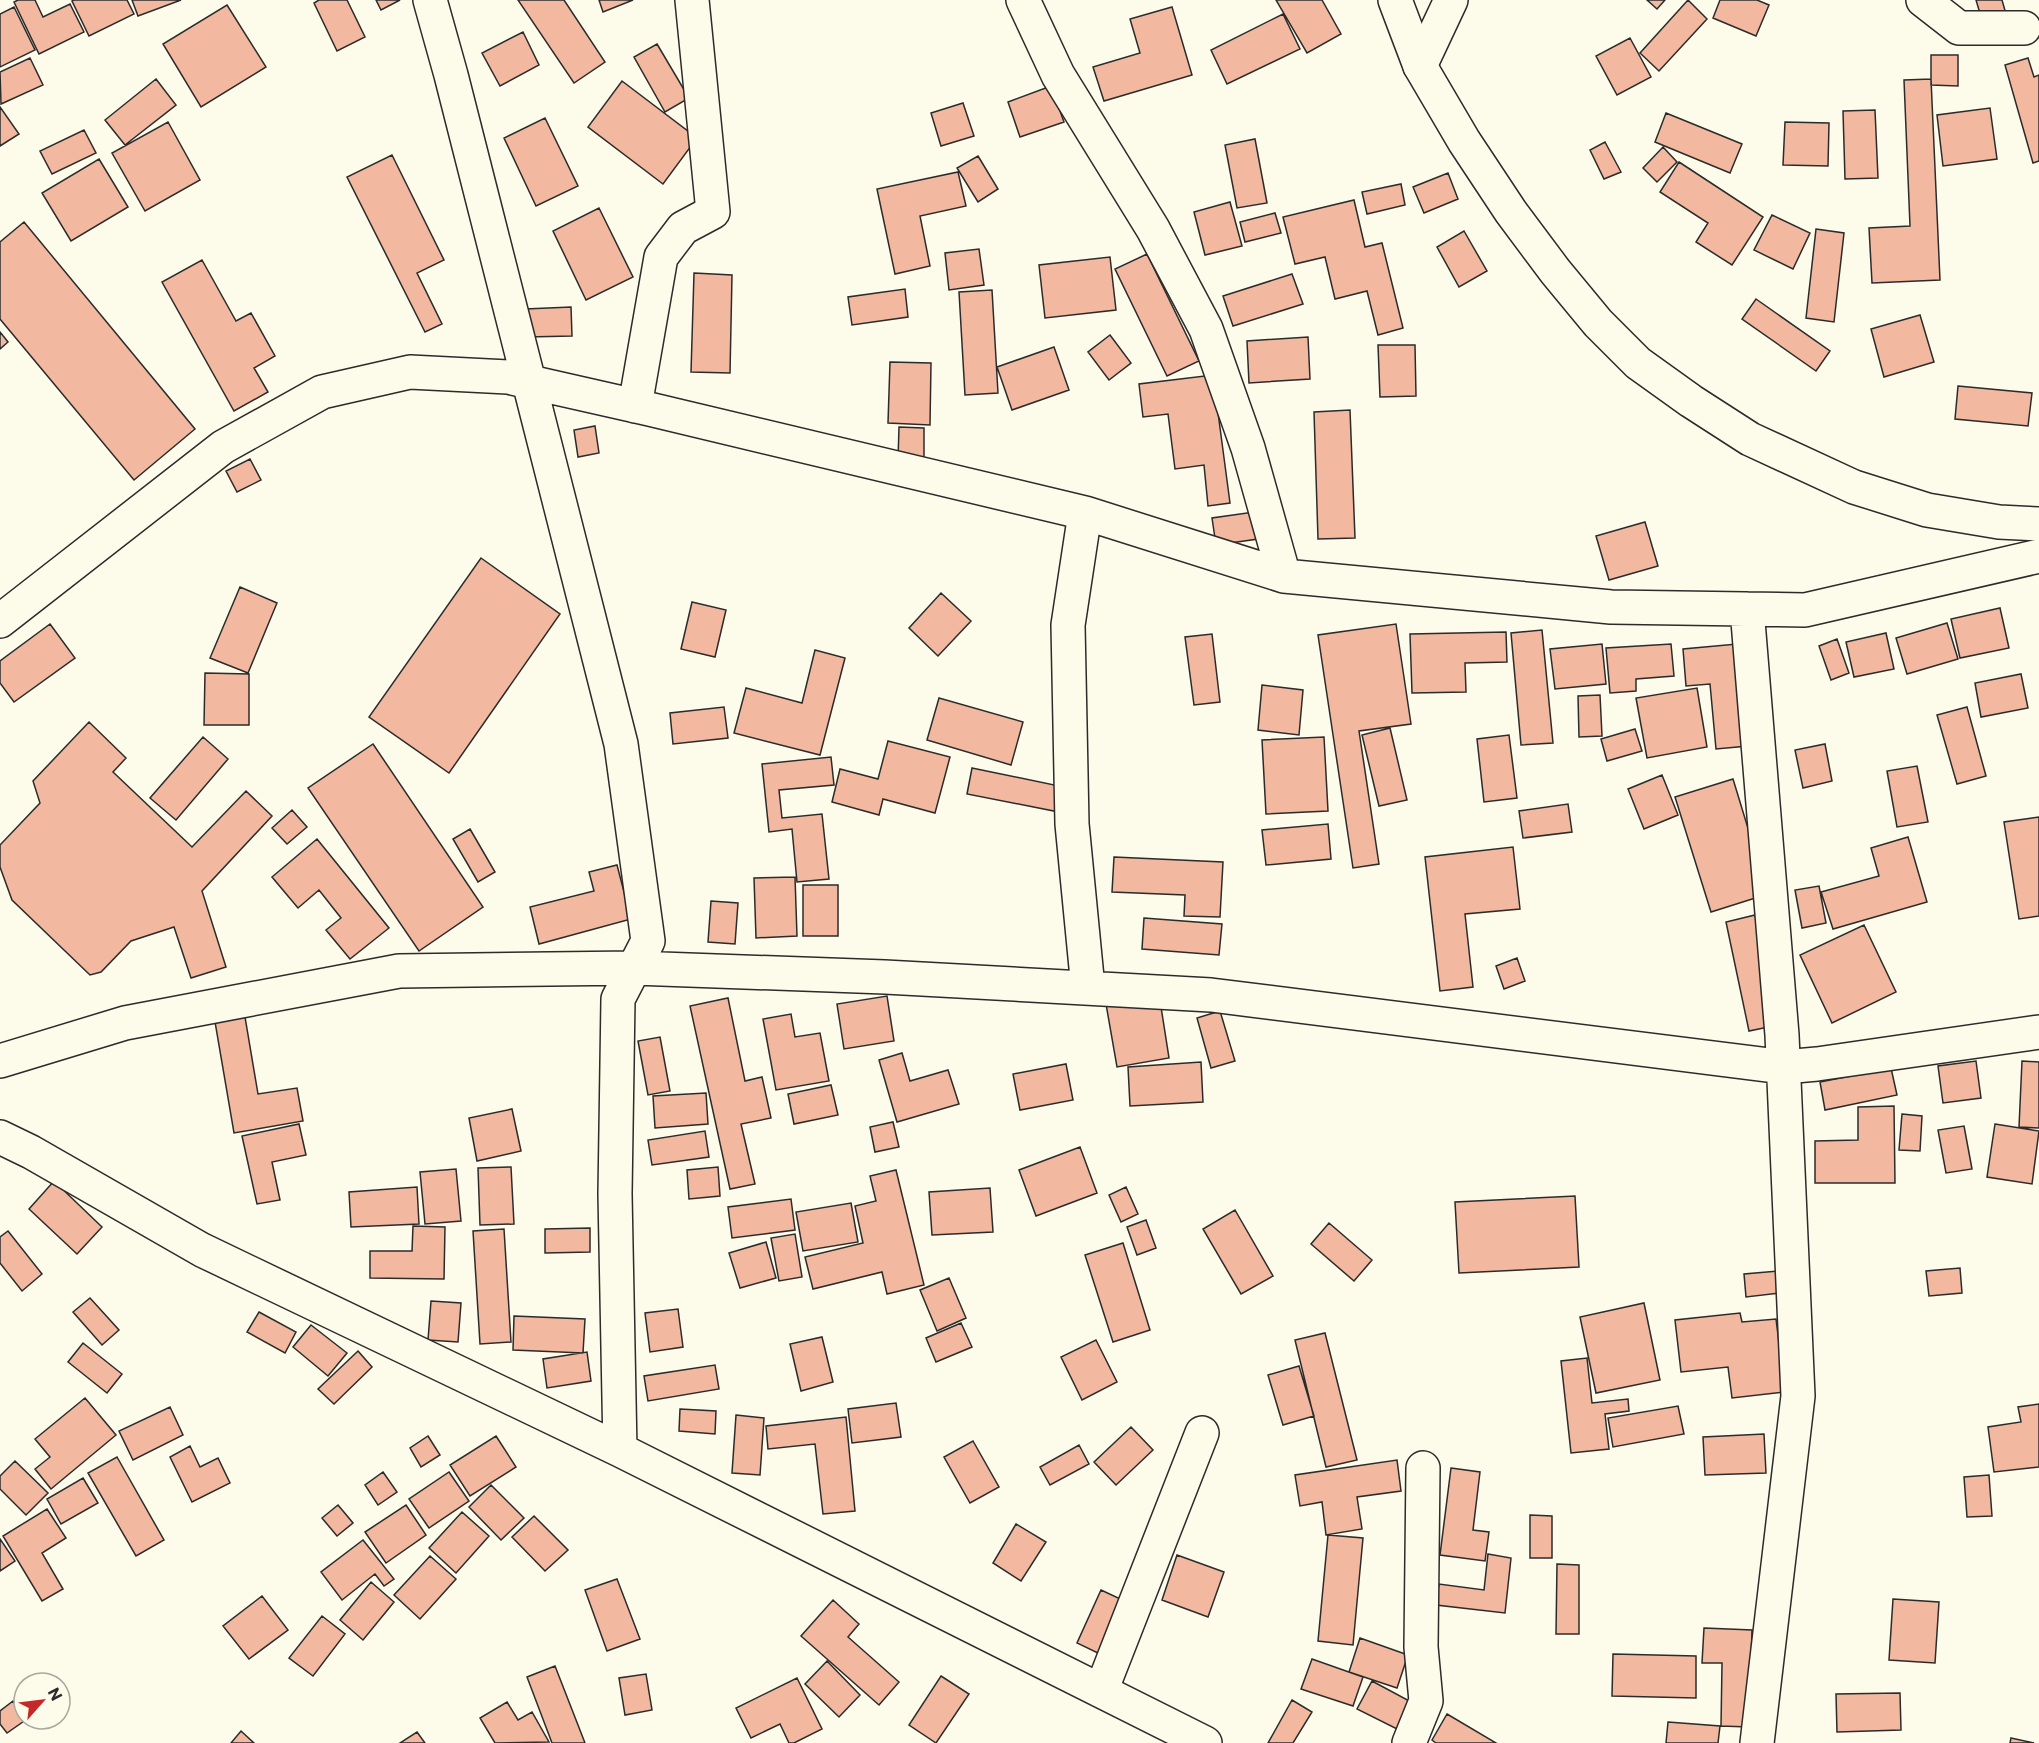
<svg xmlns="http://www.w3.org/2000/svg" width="2039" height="1743" font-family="Commissioner,sans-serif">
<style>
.building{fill:#f2b8a0;stroke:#2b2b2b;stroke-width:1.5}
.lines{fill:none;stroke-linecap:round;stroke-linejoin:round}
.minor-casing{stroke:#2b2b2b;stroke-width:36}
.highway-casing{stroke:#2b2b2b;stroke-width:36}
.minor{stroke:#fdfbea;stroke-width:33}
.highway{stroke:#fdfbea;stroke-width:33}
</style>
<rect width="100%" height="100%" fill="#fdfbea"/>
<path class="building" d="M 18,0 L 35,0 L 43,17 L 70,4 L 84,32 L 39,54 L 14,2 Z
M 74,0 L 127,0 L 134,14 L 89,36 L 72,1 Z
M 132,0 L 181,0 L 138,16 Z
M 319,0 L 347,0 L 365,37 L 337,51 L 314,3 Z
M 376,0 L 400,0 L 381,10 Z
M 518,0 L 564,0 L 605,62 L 574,83 Z
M 599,0 L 633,0 L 603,12 Z
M 1276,0 L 1322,0 L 1341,34 L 1307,53 Z
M 1647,0 L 1665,0 L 1657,9 Z
M 1688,0 L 1707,19 L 1659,71 L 1640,53 Z
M 1720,0 L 1757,0 L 1769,5 L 1756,36 L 1713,18 Z
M 1976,0 L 2002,0 L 2006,14 L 1982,20 Z
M 227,5 L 266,67 L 201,107 L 163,44 Z
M 14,7 L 35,50 L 0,67 L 0,14 Z
M 1172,7 L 1192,75 L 1104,101 L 1093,67 L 1140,53 L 1130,19 Z
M 1283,14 L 1300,49 L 1227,84 L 1211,50 Z
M 523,32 L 539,65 L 500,86 L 482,53 Z
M 1630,38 L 1651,77 L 1617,95 L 1596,56 Z
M 657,44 L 689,98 L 665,112 L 634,57 Z
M 1931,55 L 1958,55 L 1958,86 L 1931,85 Z
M 30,58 L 43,85 L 1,104 L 0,72 Z
M 2028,58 L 2034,77 L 2039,75 L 2039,161 L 2033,163 L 2005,65 Z
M 156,79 L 176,105 L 125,145 L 105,120 Z
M 1931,79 L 1940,280 L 1872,283 L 1869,228 L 1910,226 L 1904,80 Z
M 622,81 L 697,138 L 663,184 L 588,127 Z
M 1051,86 L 1064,122 L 1020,137 L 1008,102 Z
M 963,103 L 974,136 L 941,146 L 931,113 Z
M 0,107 L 19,134 L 0,146 Z
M 1990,108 L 1997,159 L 1943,166 L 1937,115 Z
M 1875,110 L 1878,178 L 1845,179 L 1843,111 Z
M 1666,113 L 1742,144 L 1730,173 L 1655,142 Z
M 545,118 L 578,186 L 536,206 L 504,138 Z
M 168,122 L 200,180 L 145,211 L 112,153 Z
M 1785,122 L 1829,123 L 1828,166 L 1783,165 Z
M 84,130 L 96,153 L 52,174 L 40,151 Z
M 1255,139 L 1267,203 L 1237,208 L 1225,145 Z
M 1605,142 L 1621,172 L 1604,179 L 1590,150 Z
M 1663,147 L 1677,162 L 1657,182 L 1643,168 Z
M 392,155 L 444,260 L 417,273 L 442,324 L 425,332 L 347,177 Z
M 978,156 L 998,189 L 978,202 L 957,168 Z
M 99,159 L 128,207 L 71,241 L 42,193 Z
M 1679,162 L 1763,217 L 1732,265 L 1696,242 L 1708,223 L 1660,192 Z
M 958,172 L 966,206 L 920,216 L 930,266 L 895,274 L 877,189 Z
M 1448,173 L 1458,199 L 1424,213 L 1413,187 Z
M 1401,184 L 1405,205 L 1367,214 L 1362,192 Z
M 1354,200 L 1365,247 L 1382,243 L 1403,328 L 1378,335 L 1367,291 L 1335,299 L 1325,257 L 1295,264 L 1283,217 Z
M 1230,202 L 1242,246 L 1205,255 L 1194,212 Z
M 599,208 L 633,277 L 586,300 L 553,231 Z
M 1275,213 L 1281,233 L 1245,242 L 1240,222 Z
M 1772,215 L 1810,233 L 1793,269 L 1754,250 Z
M 24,222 L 195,429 L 134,480 L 0,319 L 0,242 Z
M 1816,229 L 1844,233 L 1834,322 L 1806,318 Z
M 1464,231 L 1487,271 L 1459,287 L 1437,247 Z
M 979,249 L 984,285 L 949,290 L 945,253 Z
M 1147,254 L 1199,361 L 1167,376 L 1115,269 Z
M 1110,257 L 1116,310 L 1045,318 L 1039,265 Z
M 202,260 L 236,321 L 251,313 L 275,356 L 254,368 L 268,392 L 234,411 L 162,282 Z
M 694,273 L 732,275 L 730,373 L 691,372 Z
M 1292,274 L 1303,304 L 1233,326 L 1223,296 Z
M 905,289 L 908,317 L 852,325 L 848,297 Z
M 992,290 L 998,393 L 965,395 L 959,292 Z
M 1756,299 L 1830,351 L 1816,371 L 1742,319 Z
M 571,307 L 572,336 L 526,337 L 525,309 Z
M 1920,315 L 1934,362 L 1884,377 L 1871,329 Z
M 0,332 L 8,342 L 0,349 Z
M 1110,335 L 1131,363 L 1109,380 L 1088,352 Z
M 1308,337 L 1310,379 L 1249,383 L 1247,341 Z
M 1378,345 L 1415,345 L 1416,396 L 1380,397 Z
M 1054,347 L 1069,390 L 1012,410 L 997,367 Z
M 890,362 L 931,363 L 930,425 L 888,423 Z
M 1213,375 L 1230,503 L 1208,506 L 1204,465 L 1175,469 L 1168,414 L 1143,417 L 1139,384 Z
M 1958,386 L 2032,393 L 2028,426 L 1955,419 Z
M 1350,410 L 1355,538 L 1318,539 L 1314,412 Z
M 595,426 L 599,453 L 578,457 L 574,430 Z
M 899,427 L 924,428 L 924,461 L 898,460 Z
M 250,459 L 261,480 L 237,492 L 226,471 Z
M 1254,512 L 1258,539 L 1216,545 L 1212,518 Z
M 1645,522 L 1658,566 L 1609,580 L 1596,536 Z
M 481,558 L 560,614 L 449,773 L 369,717 Z
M 240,587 L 277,603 L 248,673 L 210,658 Z
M 941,593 L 971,621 L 938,656 L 909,628 Z
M 692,602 L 726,610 L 715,657 L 681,649 Z
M 2000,608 L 2009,648 L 1960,658 L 1951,619 Z
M 1947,623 L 1958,659 L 1907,674 L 1896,638 Z
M 50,624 L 75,658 L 14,702 L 0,683 L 0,661 Z
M 1396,624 L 1411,724 L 1359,731 L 1379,864 L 1353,868 L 1318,635 Z
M 1542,630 L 1553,743 L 1521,745 L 1511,633 Z
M 1506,632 L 1507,662 L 1465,663 L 1466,692 L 1412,693 L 1410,634 Z
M 1886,633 L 1894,669 L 1854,677 L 1846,642 Z
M 1212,634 L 1220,702 L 1194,705 L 1185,637 Z
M 1837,639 L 1849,673 L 1831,680 L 1819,646 Z
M 1602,644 L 1606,684 L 1555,689 L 1550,649 Z
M 1671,644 L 1674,676 L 1636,679 L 1636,691 L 1610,693 L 1606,648 Z
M 1737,644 L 1748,746 L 1716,749 L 1710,684 L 1686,686 L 1683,649 Z
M 815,650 L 845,658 L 820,755 L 734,733 L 746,688 L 802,703 Z
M 205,673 L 249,674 L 249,725 L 204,725 Z
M 2021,674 L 2028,708 L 1981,717 L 1975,683 Z
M 1262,685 L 1303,690 L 1299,735 L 1258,730 Z
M 1697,688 L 1707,747 L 1647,758 L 1636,698 Z
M 1600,695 L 1602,736 L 1579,737 L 1578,696 Z
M 939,698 L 1023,722 L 1011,765 L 927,740 Z
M 724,707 L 728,738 L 673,744 L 670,713 Z
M 1967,707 L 1986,776 L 1957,784 L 1937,715 Z
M 89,722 L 126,758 L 113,772 L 192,847 L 246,791 L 272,816 L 202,891 L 226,967 L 191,978 L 174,927 L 131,941 L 101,972 L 90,975 L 12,900 L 0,867 L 0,845 L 40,803 L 33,781 Z
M 1390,728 L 1407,800 L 1379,806 L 1362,735 Z
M 1635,729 L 1642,751 L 1607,761 L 1601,739 Z
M 1509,735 L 1517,798 L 1484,802 L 1477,739 Z
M 203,737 L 228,759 L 176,820 L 150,798 Z
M 1324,737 L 1328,811 L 1266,814 L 1262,740 Z
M 888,741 L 950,757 L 935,813 L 883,799 L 879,815 L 832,802 L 840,769 L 878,779 Z
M 373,744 L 483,907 L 419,951 L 308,788 Z
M 1825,744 L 1832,781 L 1803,788 L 1795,750 Z
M 831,757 L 834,785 L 779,790 L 782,818 L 822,814 L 829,879 L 797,882 L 792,829 L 769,832 L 762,764 Z
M 1917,766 L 1928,822 L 1897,827 L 1887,771 Z
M 972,768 L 1064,787 L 1059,812 L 967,794 Z
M 1662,775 L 1678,815 L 1644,829 L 1628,789 Z
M 1733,779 L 1768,894 L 1711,912 L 1675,797 Z
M 1568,804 L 1572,832 L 1523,838 L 1519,811 Z
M 292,810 L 307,827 L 287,844 L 272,828 Z
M 2039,817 L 2039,916 L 2019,919 L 2004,822 Z
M 1328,824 L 1331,859 L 1266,865 L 1262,830 Z
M 470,829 L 495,872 L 478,882 L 453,839 Z
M 1908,837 L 1927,902 L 1833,929 L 1821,892 L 1879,876 L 1871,848 Z
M 317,839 L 389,928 L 350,959 L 326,930 L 341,918 L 319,890 L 298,908 L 272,877 Z
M 1513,847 L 1520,909 L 1465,914 L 1473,987 L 1440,991 L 1425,857 Z
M 1114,857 L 1223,862 L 1220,917 L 1184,916 L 1185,895 L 1112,892 Z
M 617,865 L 631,919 L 539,944 L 530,907 L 594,891 L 589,872 Z
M 795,877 L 797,936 L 756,938 L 754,878 Z
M 803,885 L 838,885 L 838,936 L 803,936 Z
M 1819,886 L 1826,923 L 1802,928 L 1795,890 Z
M 711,901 L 738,903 L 735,944 L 708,942 Z
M 1755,915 L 1778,1025 L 1749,1031 L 1726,922 Z
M 1144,918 L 1222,924 L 1219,955 L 1142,949 Z
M 1864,925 L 1896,992 L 1832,1023 L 1800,955 Z
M 1517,958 L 1525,981 L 1504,989 L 1496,966 Z
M 1159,994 L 1169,1058 L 1117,1067 L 1106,1004 Z
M 887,996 L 894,1041 L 844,1049 L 837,1004 Z
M 728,998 L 745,1081 L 762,1077 L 771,1118 L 741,1124 L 755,1184 L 730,1189 L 690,1006 Z
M 244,1011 L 258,1094 L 297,1088 L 303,1121 L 234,1133 L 214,1016 Z
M 1220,1011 L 1235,1061 L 1211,1068 L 1197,1018 Z
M 791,1014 L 795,1037 L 820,1033 L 829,1081 L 776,1090 L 763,1019 Z
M 660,1037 L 670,1091 L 648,1095 L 638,1041 Z
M 902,1053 L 910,1081 L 948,1070 L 959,1104 L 897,1122 L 879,1060 Z
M 1976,1061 L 1981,1098 L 1943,1103 L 1938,1066 Z
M 2022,1061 L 2039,1062 L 2039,1128 L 2019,1127 Z
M 1201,1062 L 1203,1102 L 1130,1106 L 1128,1067 Z
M 1066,1064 L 1073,1100 L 1020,1110 L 1013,1074 Z
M 1891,1068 L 1897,1095 L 1825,1110 L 1820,1082 Z
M 831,1085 L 838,1115 L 794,1124 L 788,1094 Z
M 706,1093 L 708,1124 L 655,1128 L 653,1096 Z
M 1894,1106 L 1895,1183 L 1815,1183 L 1815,1141 L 1858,1140 L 1858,1107 Z
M 512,1109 L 521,1151 L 477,1161 L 469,1118 Z
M 1902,1114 L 1922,1116 L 1920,1151 L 1899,1150 Z
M 893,1122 L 899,1147 L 875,1152 L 870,1127 Z
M 299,1124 L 306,1155 L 272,1162 L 280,1200 L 257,1204 L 242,1136 Z
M 1995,1124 L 2039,1131 L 2032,1184 L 1987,1177 Z
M 1964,1126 L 1972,1169 L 1946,1173 L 1938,1130 Z
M 705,1131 L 709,1157 L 652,1165 L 648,1140 Z
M 1080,1147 L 1097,1193 L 1036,1216 L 1019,1170 Z
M 511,1167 L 514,1224 L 480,1225 L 478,1168 Z
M 718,1167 L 720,1196 L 689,1199 L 687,1170 Z
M 456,1169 L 461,1221 L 425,1224 L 420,1172 Z
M 896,1170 L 924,1285 L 887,1294 L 882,1272 L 813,1289 L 805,1257 L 863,1243 L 855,1206 L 876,1201 L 870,1176 Z
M 54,1181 L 102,1227 L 77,1254 L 29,1209 Z
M 417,1187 L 419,1224 L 351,1227 L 349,1192 Z
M 1126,1187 L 1138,1214 L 1121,1222 L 1109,1195 Z
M 990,1188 L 993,1232 L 932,1235 L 929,1192 Z
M 1575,1196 L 1579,1267 L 1459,1273 L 1455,1202 Z
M 791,1199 L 795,1230 L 732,1238 L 728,1207 Z
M 851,1203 L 858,1242 L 803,1251 L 796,1212 Z
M 1235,1210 L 1273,1276 L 1241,1294 L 1203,1229 Z
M 1146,1220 L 1156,1248 L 1137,1255 L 1127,1227 Z
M 1329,1223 L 1372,1260 L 1354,1281 L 1311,1244 Z
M 413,1226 L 445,1227 L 444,1279 L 370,1278 L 370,1251 L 412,1251 Z
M 590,1228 L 590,1252 L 545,1253 L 545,1229 Z
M 504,1229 L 511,1342 L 480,1344 L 473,1231 Z
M 8,1231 L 42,1274 L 22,1291 L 0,1263 L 0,1237 Z
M 795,1234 L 802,1277 L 779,1281 L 771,1238 Z
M 766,1242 L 776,1278 L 740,1288 L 729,1253 Z
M 1123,1243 L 1150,1330 L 1113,1342 L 1085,1255 Z
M 1960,1268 L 1962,1293 L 1929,1296 L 1926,1271 Z
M 1778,1271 L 1781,1293 L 1746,1297 L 1744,1274 Z
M 949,1278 L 966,1318 L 937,1331 L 920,1290 Z
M 90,1298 L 119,1330 L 102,1345 L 73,1312 Z
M 431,1301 L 461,1303 L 458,1342 L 428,1340 Z
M 1644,1303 L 1660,1380 L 1596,1393 L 1580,1317 Z
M 678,1309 L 683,1347 L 650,1352 L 645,1313 Z
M 259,1312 L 296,1332 L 285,1353 L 247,1332 Z
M 1740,1313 L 1742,1322 L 1776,1319 L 1785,1392 L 1732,1398 L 1728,1367 L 1681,1372 L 1675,1320 Z
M 514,1316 L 585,1319 L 583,1353 L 513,1350 Z
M 961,1323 L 972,1347 L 936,1362 L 926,1338 Z
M 311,1325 L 347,1353 L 328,1376 L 293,1347 Z
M 1325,1333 L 1357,1460 L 1326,1467 L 1295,1340 Z
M 822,1337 L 833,1382 L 801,1391 L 790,1344 Z
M 1096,1340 L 1117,1382 L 1082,1400 L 1061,1357 Z
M 83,1343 L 122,1374 L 107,1393 L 68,1362 Z
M 358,1351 L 372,1367 L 334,1404 L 318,1389 Z
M 587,1352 L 591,1381 L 547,1388 L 543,1359 Z
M 1587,1358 L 1592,1403 L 1628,1399 L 1629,1411 L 1605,1414 L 1609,1449 L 1571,1453 L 1561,1361 Z
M 715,1365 L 719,1389 L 648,1401 L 644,1376 Z
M 1299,1366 L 1314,1416 L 1283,1425 L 1268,1375 Z
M 85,1398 L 116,1435 L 51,1489 L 35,1469 L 50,1457 L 35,1439 Z
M 896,1403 L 901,1437 L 852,1443 L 848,1409 Z
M 2039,1404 L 2039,1467 L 1994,1472 L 1988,1427 L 2021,1422 L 2018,1407 Z
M 1678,1406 L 1684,1434 L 1613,1447 L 1608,1418 Z
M 170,1407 L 183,1435 L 133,1460 L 119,1431 Z
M 680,1409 L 716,1411 L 715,1434 L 679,1431 Z
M 736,1415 L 764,1418 L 760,1475 L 732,1473 Z
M 846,1417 L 855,1511 L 823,1514 L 815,1444 L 768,1449 L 766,1426 Z
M 1131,1427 L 1153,1450 L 1116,1485 L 1094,1462 Z
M 1764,1434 L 1766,1473 L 1705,1475 L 1703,1437 Z
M 428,1436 L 440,1455 L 421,1467 L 410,1448 Z
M 496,1436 L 516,1467 L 470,1496 L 450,1465 Z
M 973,1441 L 999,1487 L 970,1503 L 944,1457 Z
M 1079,1445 L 1089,1464 L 1050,1485 L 1040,1467 Z
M 190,1446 L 200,1467 L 218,1458 L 230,1483 L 192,1502 L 170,1457 Z
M 117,1457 L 164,1540 L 136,1556 L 88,1473 Z
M 1397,1460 L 1401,1491 L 1357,1497 L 1362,1529 L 1326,1535 L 1322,1502 L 1300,1506 L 1295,1475 Z
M 15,1461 L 48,1493 L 26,1515 L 0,1489 L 0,1476 Z
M 1451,1468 L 1480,1472 L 1473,1530 L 1489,1532 L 1485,1561 L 1440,1555 Z
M 383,1472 L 397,1492 L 378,1505 L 365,1485 Z
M 449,1472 L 469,1501 L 429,1528 L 409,1499 Z
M 1989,1475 L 1992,1516 L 1967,1517 L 1964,1477 Z
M 83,1478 L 98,1503 L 61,1524 L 47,1499 Z
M 491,1485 L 524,1518 L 501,1540 L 469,1507 Z
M 338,1505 L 353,1523 L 337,1536 L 322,1518 Z
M 406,1505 L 426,1535 L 386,1563 L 365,1532 Z
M 47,1509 L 66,1538 L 42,1553 L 63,1589 L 42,1601 L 3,1536 Z
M 462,1512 L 489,1536 L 456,1573 L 429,1548 Z
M 1530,1515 L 1552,1516 L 1552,1558 L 1530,1558 Z
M 534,1516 L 568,1550 L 545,1571 L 512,1537 Z
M 1016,1524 L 1046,1542 L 1021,1581 L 993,1563 Z
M 1328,1535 L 1363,1538 L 1353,1645 L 1318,1641 Z
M 0,1539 L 15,1561 L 0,1571 Z
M 363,1540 L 394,1579 L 384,1586 L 375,1574 L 342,1600 L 321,1572 Z
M 1488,1554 L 1511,1558 L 1505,1613 L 1436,1605 L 1439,1584 L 1484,1590 Z
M 1177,1555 L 1224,1572 L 1208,1617 L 1162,1600 Z
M 430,1556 L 456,1579 L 420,1619 L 394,1595 Z
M 1557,1564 L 1579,1565 L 1579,1634 L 1556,1634 Z
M 617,1579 L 640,1639 L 607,1651 L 585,1590 Z
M 371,1582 L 394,1602 L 363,1640 L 340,1620 Z
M 1101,1590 L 1127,1602 L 1102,1655 L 1077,1643 Z
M 262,1596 L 288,1630 L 249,1659 L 223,1626 Z
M 1893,1599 L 1939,1602 L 1935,1663 L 1889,1660 Z
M 833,1600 L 859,1624 L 848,1637 L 899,1682 L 879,1705 L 801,1636 Z
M 322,1616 L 345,1634 L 313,1676 L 289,1658 Z
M 1704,1628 L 1752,1630 L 1749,1727 L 1721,1726 L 1722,1663 L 1702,1663 Z
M 1360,1638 L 1408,1655 L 1397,1688 L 1349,1672 Z
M 1613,1654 L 1696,1656 L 1696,1698 L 1612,1696 Z
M 1312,1659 L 1363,1677 L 1353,1706 L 1301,1689 Z
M 827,1661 L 860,1695 L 839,1717 L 805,1684 Z
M 555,1666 L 585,1743 L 552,1743 L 527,1677 Z
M 646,1674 L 652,1710 L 625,1715 L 619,1678 Z
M 941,1676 L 969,1694 L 936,1743 L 909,1725 Z
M 797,1678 L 822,1729 L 794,1743 L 789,1743 L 780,1724 L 751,1738 L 736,1708 Z
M 1372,1681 L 1415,1704 L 1401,1731 L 1357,1709 Z
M 1900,1693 L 1901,1730 L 1837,1732 L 1836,1694 Z
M 1292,1700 L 1312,1712 L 1293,1743 L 1268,1743 Z
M 13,1701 L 24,1716 L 24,1719 L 27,1719 L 7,1733 L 0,1724 L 0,1711 Z
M 507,1702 L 518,1720 L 532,1712 L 549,1742 L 495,1743 L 480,1718 Z
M 1447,1714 L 1496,1743 L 1436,1743 L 1432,1740 Z
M 1668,1722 L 1720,1726 L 1718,1743 L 1666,1743 Z
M 241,1731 L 254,1743 L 231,1743 Z
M 417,1732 L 425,1743 L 400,1743 Z
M 2011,1738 L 2034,1743 L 2010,1743 Z"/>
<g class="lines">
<defs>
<path id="minor" d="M 430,0 L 451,75 L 621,744 L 648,941 L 618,999 L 615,1194 L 620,1450
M 1023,0 L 1058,75 L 1153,229 L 1206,329 L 1248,448 L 1284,576
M 1923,0 L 1959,28 L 2024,28
M 1420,66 L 1451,0
M 635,406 L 661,257 L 683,228 L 713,212 L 692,0
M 1085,513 L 1068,625 L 1072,824 L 1088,988
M 1747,609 L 1782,1035 L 1798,1396 L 1757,1743
M 0,621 L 223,447 L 322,392 L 410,372 L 508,377 L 649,409 L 1085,513 L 1284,576 L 1611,607 L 1805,610 L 2039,556
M 0,1061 L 125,1023 L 399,971 L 634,968 L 885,977 L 1211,995 L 1784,1067 L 1817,1064 L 2039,1032
M 0,1137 L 31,1152 L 202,1250 L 620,1450 L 1205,1743
M 1101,1691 L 1202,1433
M 1409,1743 L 1426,1701 L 1421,1647 L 1423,1468"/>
<path id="highway" d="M 1395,0 L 1420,66 L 1464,141 L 1511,212 L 1555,271 L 1598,323 L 1638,363 L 1691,401 L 1750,439 L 1854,487 L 1927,510 L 1999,522 L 2039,524"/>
</defs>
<use href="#minor" class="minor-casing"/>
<use href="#highway" class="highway-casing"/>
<use href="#minor" class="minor"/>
<use href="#highway" class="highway"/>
</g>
<g transform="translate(42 1701) rotate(62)"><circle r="28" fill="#fdfbea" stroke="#a9a89e" stroke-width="1.5"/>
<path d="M0-4.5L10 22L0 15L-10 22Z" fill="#c62828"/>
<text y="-9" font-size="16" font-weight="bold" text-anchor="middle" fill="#2b2b2b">N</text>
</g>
</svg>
